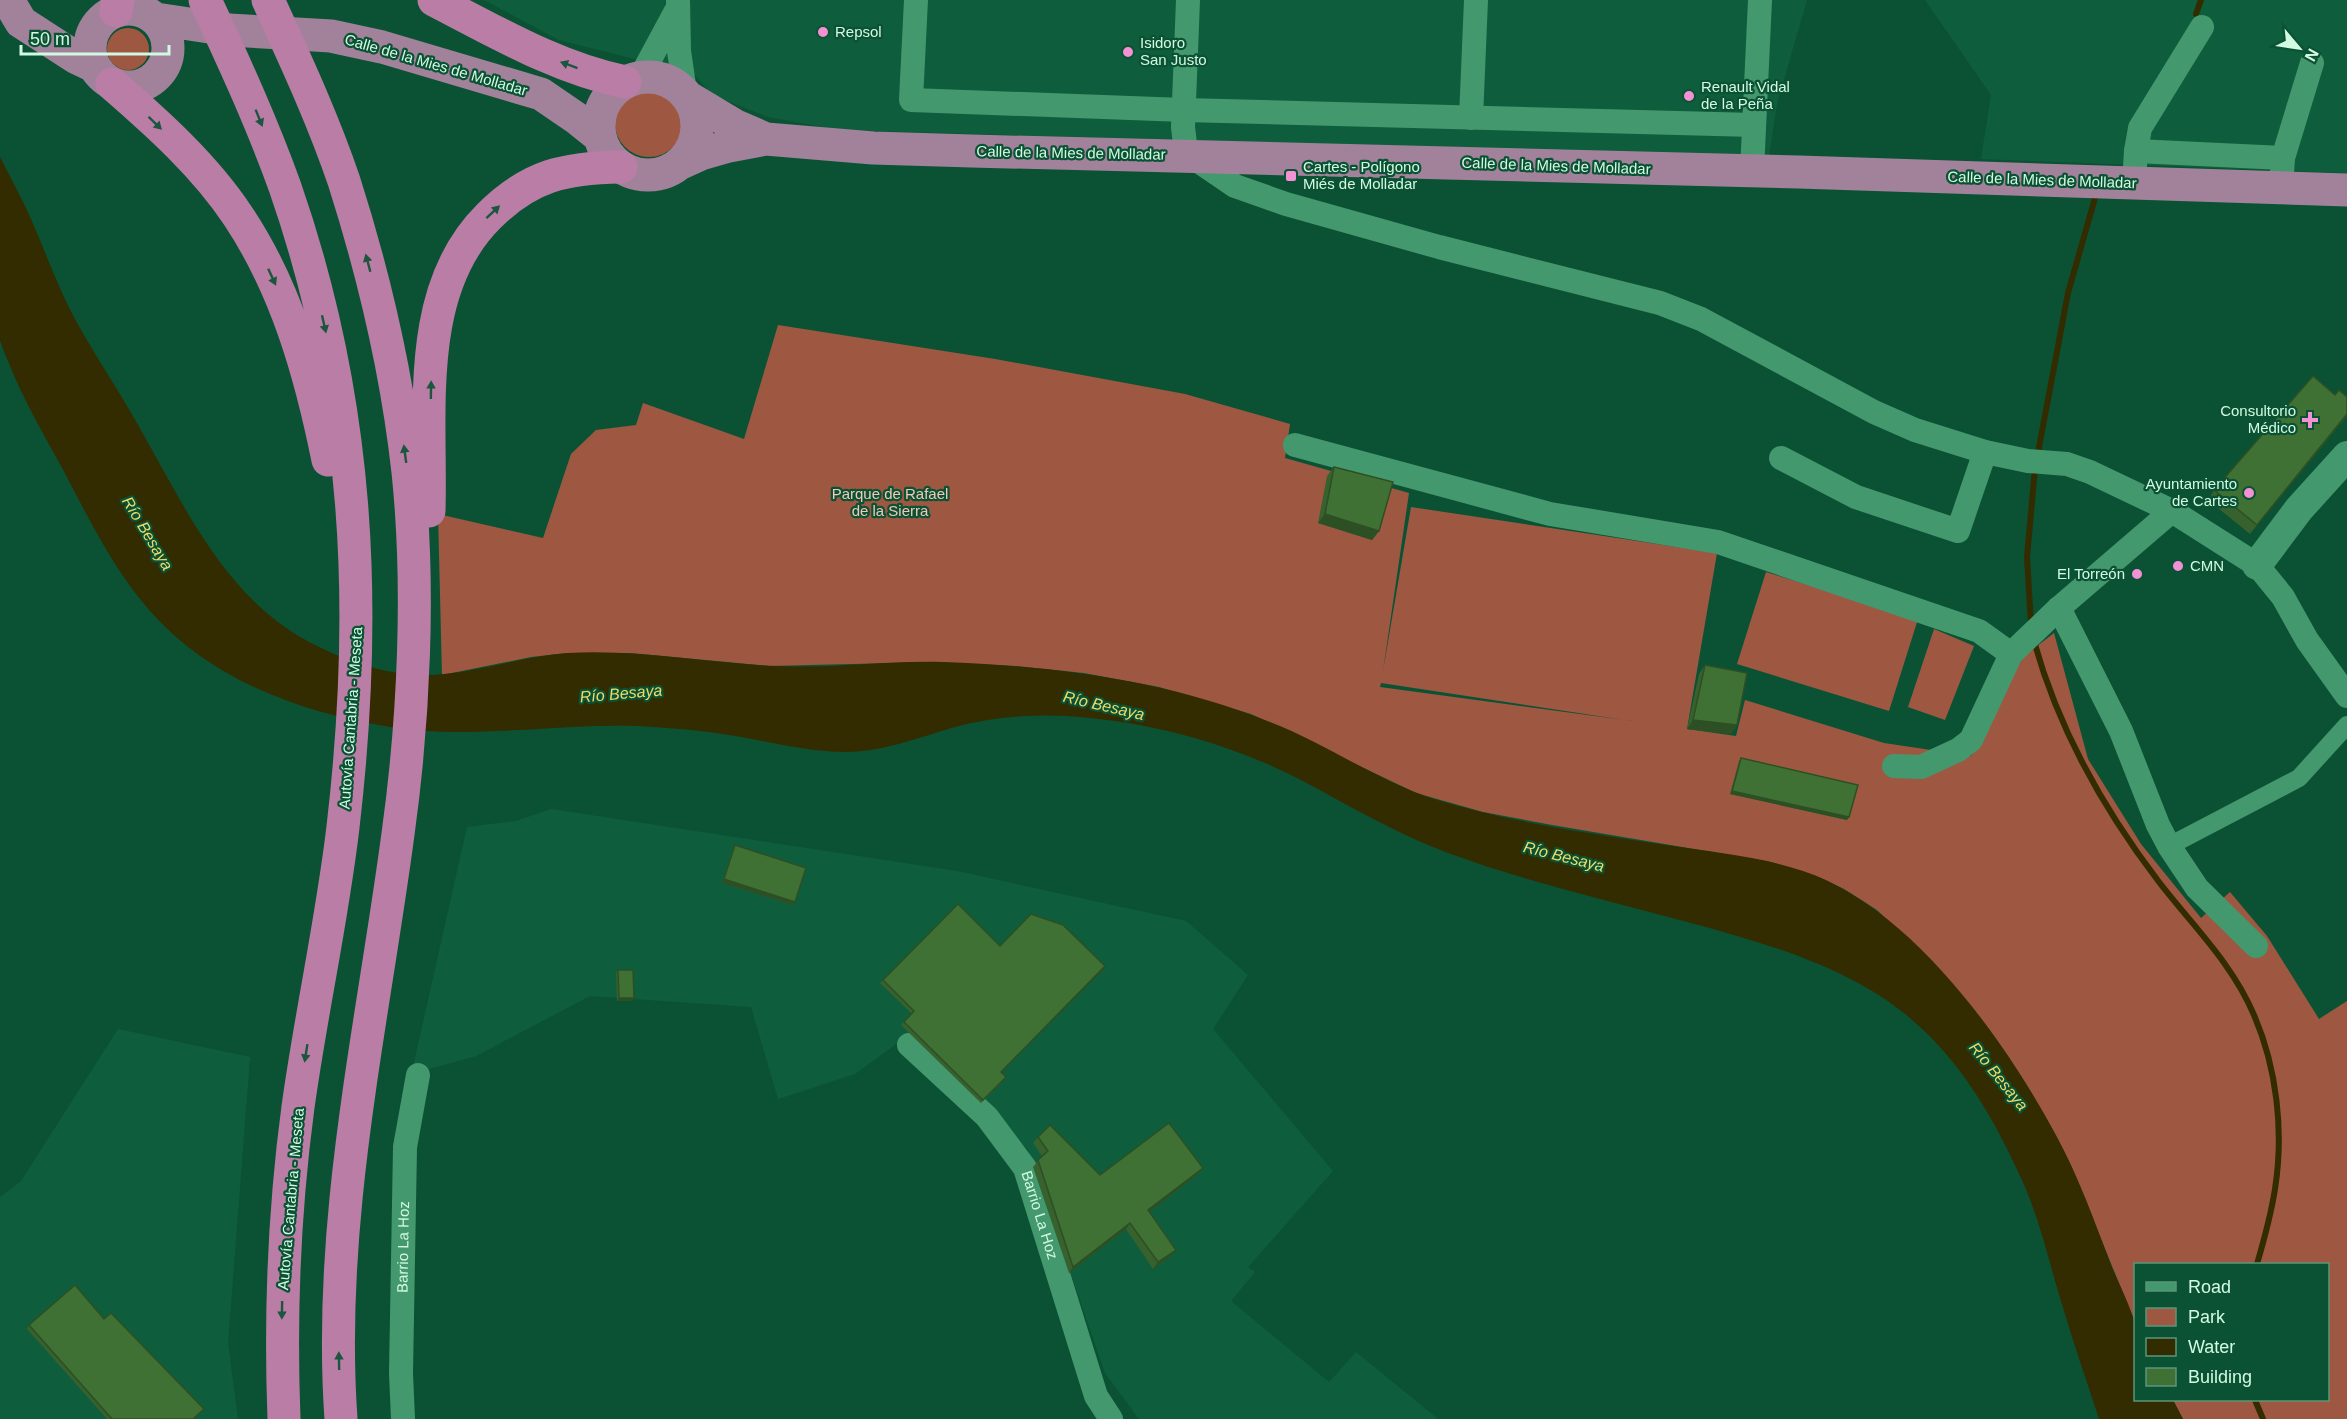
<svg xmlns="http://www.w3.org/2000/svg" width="2347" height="1419" font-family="Helvetica,sans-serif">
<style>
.built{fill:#0e5e3d}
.green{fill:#9e5841;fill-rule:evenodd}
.water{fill:#332c00}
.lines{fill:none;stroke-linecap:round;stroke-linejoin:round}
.stream{stroke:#332c00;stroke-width:6}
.pedestrian{stroke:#44986e;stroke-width:18}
.minor{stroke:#44986e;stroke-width:24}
.tertiary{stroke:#44986e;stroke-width:30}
.trunk{stroke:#a2829b;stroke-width:33}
.motorway{stroke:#ba7da6;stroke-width:33}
.wall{fill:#37612d}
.shaded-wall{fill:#2d4f24}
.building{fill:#407134;stroke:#2d4f24;stroke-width:1.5}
.oneway{fill:#1c563f}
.poi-dot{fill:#f391d5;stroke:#0b5234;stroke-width:2}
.labels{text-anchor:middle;stroke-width:4.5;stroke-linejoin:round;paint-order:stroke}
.poi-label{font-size:15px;fill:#d2fae2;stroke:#0b5234;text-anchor:start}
.street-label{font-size:15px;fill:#d2fae2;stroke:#0b5234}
.park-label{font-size:15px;fill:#f3c8b9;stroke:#0b5234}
.water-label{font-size:16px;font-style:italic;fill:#eeda69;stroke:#0b5234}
</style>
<rect width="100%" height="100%" fill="#0b5234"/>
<path class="built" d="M 484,0 L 1807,0 L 1777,104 L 1769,157 L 839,130 L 768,117 L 712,95 L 694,74 L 559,40 Z
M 1925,0 L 2347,0 L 2347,173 L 1981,159 L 1991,95 Z
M 551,809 L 957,871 L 1186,921 L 1248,975 L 1213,1029 L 1333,1171 L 1248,1267 L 1255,1272 L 1231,1301 L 1329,1382 L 1356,1352 L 1438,1419 L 1139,1419 L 1105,1373 L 1028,1150 L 910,1034 L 855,1074 L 778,1099 L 751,1007 L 590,996 L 476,1056 L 429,1069 L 413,1067 L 467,827 L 516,821 Z
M 118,1029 L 250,1057 L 228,1343 L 238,1419 L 0,1419 L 0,1197 L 21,1181 Z"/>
<path class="green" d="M107 49a21 21 0 1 1 42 0a21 21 0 1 1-42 0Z
M615 123a34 34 0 1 1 68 0a34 34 0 1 1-68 0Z
M 778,325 L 995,359 L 1185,394 L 1290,424 L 1285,458 L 1409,493 L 1383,671 L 1411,507 L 1717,553 L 1687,729 L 1736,736 L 1745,700 L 1884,743 L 1971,756 L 2023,657 L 2054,633 L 2088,759 L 2141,844 L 2201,918 L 2230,892 L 2267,936 L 2319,1019 L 2347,1001 L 2347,1419 L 2183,1419 L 2173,1400 L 2328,1400 L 2328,1264 L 2136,1264 L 2135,1322 L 2069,1161 L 2033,1096 L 2005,1053 L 1958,991 L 1941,972 L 1877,910 L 1844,889 L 1821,878 L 1771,862 L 1552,825 L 1483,812 L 1416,793 L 1251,714 L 1159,687 L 1084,673 L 1016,666 L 934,662 L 769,666 L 630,653 L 567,653 L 531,657 L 442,675 L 438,514 L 543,538 L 571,454 L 596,430 L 636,425 L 643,403 L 744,439 ZM 1381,683 L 1631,721 L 1632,721 L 1380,687 Z
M 1766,572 L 1918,619 L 1889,711 L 1737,664 Z
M 1934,629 L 1974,646 L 1945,720 L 1908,707 Z"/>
<path class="water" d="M 0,157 C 10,177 22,198 31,219 C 46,253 58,288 76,321 C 99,362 125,400 147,441 C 190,517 229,600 311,643 C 352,664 397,679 444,674 C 486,670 526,656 568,653 C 638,649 706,663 776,666 C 832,669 887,660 943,662 C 1054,666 1166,680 1270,722 C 1327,744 1376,780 1434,799 C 1508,822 1589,833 1666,845 C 1711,852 1759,856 1803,871 C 1911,907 2005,1040 2057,1137 C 2079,1178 2095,1222 2111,1265 C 2118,1282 2127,1299 2133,1317 C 2140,1339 2135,1375 2136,1400 L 2173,1400 L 2183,1419 L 2099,1419 C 2086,1379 2072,1339 2060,1298 C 2048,1258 2039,1217 2021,1178 C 1996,1123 1965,1068 1920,1027 C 1858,969 1771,945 1691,923 C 1610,901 1527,882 1448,853 C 1394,833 1347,804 1297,778 C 1226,742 1146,721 1067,716 C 1030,714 991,717 955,727 C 920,737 883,752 846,752 C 808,752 771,742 735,736 C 702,730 669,728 636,726 C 552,723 468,741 384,726 C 291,710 200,675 140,599 C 108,559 85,511 61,466 C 43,433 24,401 10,366 C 8,361 1,345 0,340 C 0,322 0,301 0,283 C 0,241 0,199 0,157 Z"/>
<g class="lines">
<path class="stream" d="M 2196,14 L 2201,0
M 2037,458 L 2068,293 L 2095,198
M 2031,625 L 2027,557 L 2035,468
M 2034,641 C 2058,728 2104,810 2159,882 C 2193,926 2232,963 2254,1015 C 2277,1068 2284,1132 2275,1189 C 2271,1215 2264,1240 2257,1264
M 2255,1400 L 2263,1419"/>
<path class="pedestrian" d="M 2169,846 L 2299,778 L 2347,725"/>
<g class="minor">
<path d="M 678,0 L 679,51 L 685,92"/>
<path d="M 916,0 L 911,100 L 1184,110 L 1754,125"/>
<path d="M 1188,0 L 1183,127 L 1185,144 L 1191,156 L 1235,186 L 1286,204 L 1439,247 L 1660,303 L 1701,319 L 1874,412 L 1915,430 L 1985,452 L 2028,461 L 2067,464 L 2090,472 L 2172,511 L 2257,565 L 2283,597 L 2307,640 L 2347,696"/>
<path d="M 641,76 L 676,11"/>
<path d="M 1471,118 L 1476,0"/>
<path d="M 2136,151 L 2283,158"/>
<path d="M 1752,171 L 1760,0"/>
<path d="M 2282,173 L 2283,158 L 2312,63"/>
<path d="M 2134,183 L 2136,151 L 2140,128 L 2202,27"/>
<path d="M 1295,445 L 1550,514 L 1718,542 L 1979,631 L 2011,654"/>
<path d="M 1781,458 L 1856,497 L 1958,531 L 1985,452"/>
<path d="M 2059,608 L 2121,731 L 2158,825 L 2169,846 L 2197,888 L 2256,946"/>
<path d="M 1894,766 L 1921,767 L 1958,750 L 1971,740 L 2011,654 L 2059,608 L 2172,511"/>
<path id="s1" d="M 909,1045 L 987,1117 L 1025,1168 L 1096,1396 L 1111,1419"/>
<path id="s2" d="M 403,1419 L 401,1373 L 405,1147 L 418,1075"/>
</g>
<path class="tertiary" d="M 2257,565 L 2299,509 L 2347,456"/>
<path class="trunk" d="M 8,0 L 21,22 L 75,57 L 94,66
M90 48a39 39 0 1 1 78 0a39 39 0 1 1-78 0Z
M 156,19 L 229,30 L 331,36 L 382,47 L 541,94 L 579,120 L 599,136
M599 126a49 49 0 1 1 98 0a49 49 0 1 1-98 0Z
M 689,98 L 734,125 L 766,139
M 679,164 L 701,154 L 729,146 L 766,139 L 873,148 L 972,151 L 1799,172 L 2347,190"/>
<path class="motorway" d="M 205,0 C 234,62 262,123 285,187 C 359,400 369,605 343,827 C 332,921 311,1013 298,1107 C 284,1211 280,1314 284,1419
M 268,0 C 295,59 323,119 344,181 C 374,275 397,373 408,472 C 420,587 414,719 398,834 C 372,1029 327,1221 341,1419
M 434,0 C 496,32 557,68 625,82
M 116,11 L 118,0
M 112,84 C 157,123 205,166 238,216 C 287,289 311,376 328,460
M 429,511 C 432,414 413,291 489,216 C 530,175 565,168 621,167"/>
</g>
<path class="wall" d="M 2335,395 L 2347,397 L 2347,416 L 2250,534 L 2208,500 L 2214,490 Z
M 1334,467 L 1379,531 L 1372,540 L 1318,523 L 1327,476 Z
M 1705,665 L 1737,725 L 1731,734 L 1687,729 L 1699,674 Z
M 1741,758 L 1849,817 L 1847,820 L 1730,794 L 1739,761 Z
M 735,845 L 793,905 L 722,883 L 733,849 Z
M 1000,946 L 1105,966 L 1001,1073 L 1004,1080 L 981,1103 L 901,1025 L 912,1014 L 880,983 L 883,980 Z
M 618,970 L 634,998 L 632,1001 L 617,1001 L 616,973 Z
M 1038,1137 L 1100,1175 L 1198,1174 L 1149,1212 L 1176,1250 L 1171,1256 L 1153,1269 L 1126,1229 L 1069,1273 L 1033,1167 L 1042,1156 L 1033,1143 Z
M 104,1319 L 202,1412 L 194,1419 L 107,1419 L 27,1329 L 29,1325 Z"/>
<path class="shaded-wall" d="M 2347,414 L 2347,416 L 2250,534 L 2257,525 Z
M 1325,514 L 1379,531 L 1372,540 L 1318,523 Z
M 1693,720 L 1737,725 L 1731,734 L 1687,729 Z
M 1732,791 L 1849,817 L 1847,820 L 1730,794 Z
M 724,879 L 795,902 L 793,905 L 722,883 Z
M 1105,966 L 1103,970 L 999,1075 L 1001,1072 Z
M 619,998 L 634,998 L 632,1001 L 617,1001 Z
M 1203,1168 L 1198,1174 L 1144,1216 L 1148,1210 Z
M 1130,1223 L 1126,1229 L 1069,1273 L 1073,1267 Z
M 1176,1250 L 1171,1256 L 1153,1269 L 1158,1262 Z"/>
<path class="building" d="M 2313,376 L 2335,395 L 2339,390 L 2347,397 L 2347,414 L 2257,525 L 2214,490 Z
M 1334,467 L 1393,482 L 1379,531 L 1325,514 Z
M 1705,665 L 1747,673 L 1737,725 L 1693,720 Z
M 1741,758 L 1858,785 L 1849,817 L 1732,791 Z
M 735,845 L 806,868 L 795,902 L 724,879 Z
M 958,904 L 1000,946 L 1031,914 L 1063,925 L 1105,966 L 1001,1072 L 1006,1077 L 983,1100 L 904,1022 L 914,1011 L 883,980 Z
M 618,970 L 633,970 L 634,998 L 619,998 Z
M 1169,1123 L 1203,1168 L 1148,1210 L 1176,1250 L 1158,1262 L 1130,1223 L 1073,1267 L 1038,1160 L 1048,1151 L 1038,1137 L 1050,1125 L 1100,1175 Z
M 75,1285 L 104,1319 L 111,1313 L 204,1409 L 193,1419 L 112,1419 L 29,1325 Z"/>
<defs><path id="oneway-solid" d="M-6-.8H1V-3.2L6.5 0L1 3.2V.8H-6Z" transform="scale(1.5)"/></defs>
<g class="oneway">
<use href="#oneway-solid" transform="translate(569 65) rotate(-160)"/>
<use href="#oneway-solid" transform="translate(259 118) rotate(68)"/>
<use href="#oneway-solid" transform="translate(155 123) rotate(44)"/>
<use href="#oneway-solid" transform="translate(493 212) rotate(-43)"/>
<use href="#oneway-solid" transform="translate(368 263) rotate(-105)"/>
<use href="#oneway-solid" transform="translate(272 277) rotate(65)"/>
<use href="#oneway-solid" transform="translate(324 324) rotate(77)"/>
<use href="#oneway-solid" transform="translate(431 390) rotate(-89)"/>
<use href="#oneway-solid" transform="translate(405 454) rotate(-98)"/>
<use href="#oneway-solid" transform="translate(306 1053) rotate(99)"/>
<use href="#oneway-solid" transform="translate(282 1310) rotate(91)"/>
<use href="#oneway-solid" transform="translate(339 1361) rotate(-91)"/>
</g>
<g class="poi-dot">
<circle cx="823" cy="32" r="6"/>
<circle cx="1128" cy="52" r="6"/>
<circle cx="1689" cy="96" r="6"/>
<rect x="1285" y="170" width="12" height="12" rx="3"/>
<path d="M2307 411h6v6h6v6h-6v6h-6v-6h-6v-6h6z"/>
<circle cx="2249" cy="493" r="6"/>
<circle cx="2178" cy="566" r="6"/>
<circle cx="2137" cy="574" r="6"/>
</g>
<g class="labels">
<g class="poi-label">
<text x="835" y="37">Repsol</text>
<text x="1140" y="48">Isidoro<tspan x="1140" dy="17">San Justo</tspan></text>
<text x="1701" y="92">Renault Vidal<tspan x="1701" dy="17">de la Peña</tspan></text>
<text x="1303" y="172">Cartes - Polígono<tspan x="1303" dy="17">Miés de Molladar</tspan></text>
<text x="2296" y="416" text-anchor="end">Consultorio<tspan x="2296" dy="17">Médico</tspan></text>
<text x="2237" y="489" text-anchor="end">Ayuntamiento<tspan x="2237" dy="17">de Cartes</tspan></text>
<text x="2190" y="571">CMN</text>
<text x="2125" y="579" text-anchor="end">El Torreón</text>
</g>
<g class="street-label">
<text transform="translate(436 65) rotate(16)" y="5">Calle de la Mies de Molladar</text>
<text transform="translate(1071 153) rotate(1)" y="5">Calle de la Mies de Molladar</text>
<text transform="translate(1556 166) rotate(2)" y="5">Calle de la Mies de Molladar</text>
<text transform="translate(2042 180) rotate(2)" y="5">Calle de la Mies de Molladar</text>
<text transform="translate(351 718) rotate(-86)" y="5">Autovía Cantabria - Meseta</text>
<text transform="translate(291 1199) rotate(-85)" y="5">Autovía Cantabria - Meseta</text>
<text dy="5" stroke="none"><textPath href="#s1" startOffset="219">Barrio La Hoz</textPath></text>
<text dy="5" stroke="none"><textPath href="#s2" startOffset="172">Barrio La Hoz</textPath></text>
</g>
<g class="park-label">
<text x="890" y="499">Parque de Rafael<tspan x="890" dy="17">de la Sierra</tspan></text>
</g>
<g class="water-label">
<text transform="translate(148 533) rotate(59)" y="6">Río Besaya</text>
<text transform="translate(621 693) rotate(-5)" y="6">Río Besaya</text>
<text transform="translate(1104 705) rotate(13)" y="6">Río Besaya</text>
<text transform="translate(1564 856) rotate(14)" y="6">Río Besaya</text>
<text transform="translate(1999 1076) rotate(51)" y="6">Río Besaya</text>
</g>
</g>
<rect x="2134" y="1263" width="195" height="138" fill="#0b5234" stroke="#5b957a" stroke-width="1.5"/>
<rect x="2146" y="1282" width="30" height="9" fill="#44986e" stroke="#5b957a" stroke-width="1.5"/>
<text x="2188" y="1293" font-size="18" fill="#d2fae2">Road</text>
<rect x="2146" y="1308" width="30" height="18" fill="#9e5841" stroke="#5b957a" stroke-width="1.5"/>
<text x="2188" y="1323" font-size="18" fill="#d2fae2">Park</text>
<rect x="2146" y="1338" width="30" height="18" fill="#332c00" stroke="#5b957a" stroke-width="1.5"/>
<text x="2188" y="1353" font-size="18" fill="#d2fae2">Water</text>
<rect x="2146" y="1368" width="30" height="18" fill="#407134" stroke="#5b957a" stroke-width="1.5"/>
<text x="2188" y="1383" font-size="18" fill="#d2fae2">Building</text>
<g transform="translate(2299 48) rotate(119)" stroke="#0b5234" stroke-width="4.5" paint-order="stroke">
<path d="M0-4.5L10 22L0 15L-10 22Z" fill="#d2fae2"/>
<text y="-9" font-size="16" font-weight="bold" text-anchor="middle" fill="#d2fae2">N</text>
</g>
<path d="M21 45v9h148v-9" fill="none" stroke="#d2fae2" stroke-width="3"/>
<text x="30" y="45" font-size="18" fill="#d2fae2" stroke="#0b5234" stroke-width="4.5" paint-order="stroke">50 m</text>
</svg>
